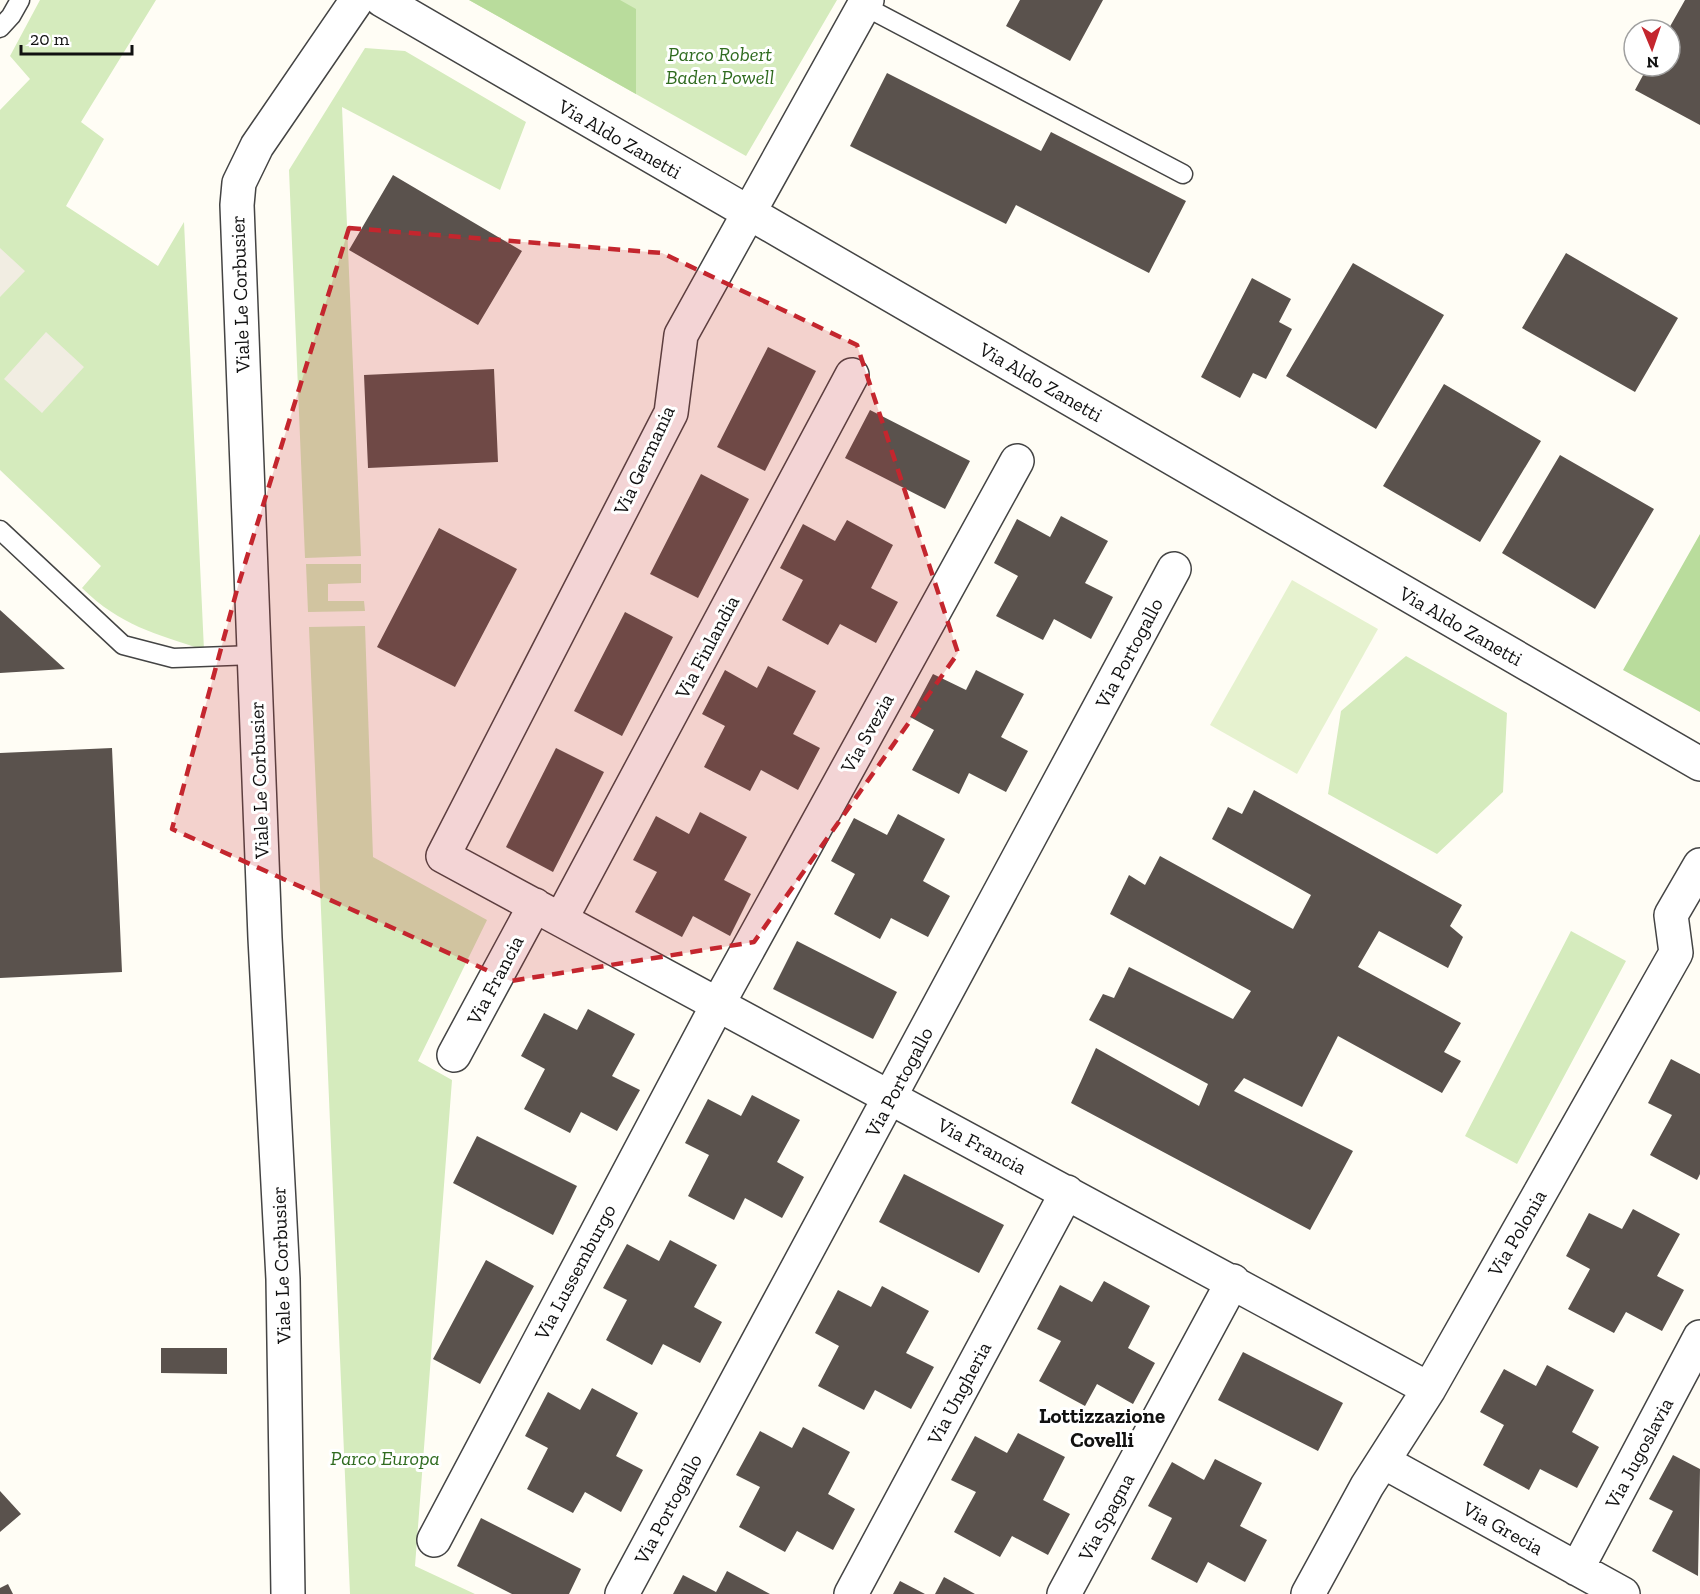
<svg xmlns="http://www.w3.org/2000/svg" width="1700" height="1594" font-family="'Zilla Slab',serif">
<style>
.green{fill:#d5ebbd}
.forest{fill:#b9dc9c}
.pitch{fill:#e6f2cf}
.plaza{fill:#f1ede2}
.building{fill:#5a524d}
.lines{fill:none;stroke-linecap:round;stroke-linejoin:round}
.service-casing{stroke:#444;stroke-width:21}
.minor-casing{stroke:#444;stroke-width:36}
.tertiary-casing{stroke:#444;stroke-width:36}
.service{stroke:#fff;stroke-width:18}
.minor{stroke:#fff;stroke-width:33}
.tertiary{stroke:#fff;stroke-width:33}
.marked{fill:#c4262e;fill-opacity:0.2;stroke:#c4262e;stroke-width:4.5;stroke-dasharray:12 8;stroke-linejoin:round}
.labels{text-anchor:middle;stroke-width:6;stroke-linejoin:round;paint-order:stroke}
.park-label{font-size:20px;font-style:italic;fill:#2f6b1f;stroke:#fff}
.street-label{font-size:20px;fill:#111;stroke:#fff}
.neighbourhood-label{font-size:21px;font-weight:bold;fill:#111;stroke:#fff}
</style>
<rect width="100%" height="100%" fill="#fffdf5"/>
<path class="green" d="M 40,0 L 156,0 L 81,122 L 104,139 L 66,206 L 158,266 L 184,222 L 204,650 C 154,633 121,626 82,588 L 101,566 L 0,470 L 0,110 L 30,79 L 10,56 Z
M 469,0 L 837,0 L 746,156 Z
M 365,48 L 405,51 L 526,122 L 500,190 L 342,107 L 361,556 L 305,558 L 289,170 Z
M 306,564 L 361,564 L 361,583 L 328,584 L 328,601 L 364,601 L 365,611 L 308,612 Z
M 365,626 L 373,857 L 487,920 L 418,1061 L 452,1080 L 415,1566 L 475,1594 L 350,1594 L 309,627 Z
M 1406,656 L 1507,713 L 1503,792 L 1437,854 L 1328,794 L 1341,711 Z
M 1571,931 L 1626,961 L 1517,1164 L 1465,1136 Z"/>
<path class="forest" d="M 469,0 L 620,0 L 636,9 L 636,94 Z
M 1700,534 L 1700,712 L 1623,670 Z"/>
<path class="pitch" d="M 1292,580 L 1378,629 L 1297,774 L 1210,725 Z"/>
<path class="plaza" d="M 0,248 L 25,271 L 0,297 Z
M 46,332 L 84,367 L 42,413 L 4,379 Z"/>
<path class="building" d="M 1020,0 L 1103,0 L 1070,61 L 1006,26 Z
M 1685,0 L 1700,0 L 1700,125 L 1635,90 L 1648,66 L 1670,66 L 1668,30 Z
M 887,73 L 1041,151 L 1051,132 L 1186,201 L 1149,273 L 1016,205 L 1006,224 L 850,146 Z
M 393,175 L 522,251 L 478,325 L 349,250 Z
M 1566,253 L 1678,318 L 1635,392 L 1522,328 Z
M 1353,263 L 1444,315 L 1376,429 L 1286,376 Z
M 1252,278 L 1291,299 L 1279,322 L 1292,329 L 1266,379 L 1253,373 L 1240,398 L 1201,377 Z
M 768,347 L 816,371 L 765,471 L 717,447 Z
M 494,369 L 498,462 L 368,468 L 364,375 Z
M 1444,384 L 1541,441 L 1480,542 L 1383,486 Z
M 870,410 L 970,461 L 945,509 L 845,458 Z
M 1560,455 L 1654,509 L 1595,609 L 1502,553 Z
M 701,474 L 749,499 L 698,598 L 650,574 Z
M 1061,516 L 1108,541 L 1085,583 L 1113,597 L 1091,639 L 1054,619 L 1043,640 L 996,616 L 1018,576 L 994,563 L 1017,519 L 1050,537 Z
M 847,520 L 893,545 L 871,588 L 898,602 L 876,643 L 840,624 L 828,645 L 782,620 L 803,580 L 780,568 L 803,524 L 835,541 Z
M 439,528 L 517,569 L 455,687 L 377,647 Z
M 0,610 L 65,669 L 0,673 Z
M 625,612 L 673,637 L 622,736 L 574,711 Z
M 768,666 L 816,691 L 793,734 L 820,748 L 798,790 L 761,770 L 750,791 L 704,767 L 725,726 L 702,714 L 725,670 L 757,688 Z
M 976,670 L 1024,694 L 1001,737 L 1028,751 L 1006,792 L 969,773 L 959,794 L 912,770 L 934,730 L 910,717 L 933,674 L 966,690 Z
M 112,748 L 122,972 L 0,978 L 0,753 Z
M 556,748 L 604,772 L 553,872 L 506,847 Z
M 1254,790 L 1462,905 L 1450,926 L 1463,937 L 1448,968 L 1379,931 L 1358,967 L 1461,1023 L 1444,1052 L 1461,1061 L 1442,1093 L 1338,1036 L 1302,1107 L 1244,1078 L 1234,1091 L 1353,1151 L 1310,1230 L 1071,1103 L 1096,1048 L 1199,1106 L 1208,1084 L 1089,1020 L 1103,994 L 1114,998 L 1129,967 L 1233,1019 L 1251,991 L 1110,914 L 1129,875 L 1145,885 L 1160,856 L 1293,929 L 1311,895 L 1212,839 L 1228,807 L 1242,814 Z
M 700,812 L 747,837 L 724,880 L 751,894 L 730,936 L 693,916 L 682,937 L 635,912 L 657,872 L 633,860 L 656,816 L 689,834 Z
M 898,814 L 945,839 L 923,881 L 950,896 L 928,937 L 891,918 L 880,939 L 834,914 L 855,874 L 831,861 L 854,818 L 887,835 Z
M 797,941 L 897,992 L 873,1039 L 773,989 Z
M 588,1009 L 635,1034 L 612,1076 L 640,1090 L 617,1131 L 581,1112 L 570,1133 L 524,1109 L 545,1069 L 521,1056 L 544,1013 L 577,1030 Z
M 1671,1059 L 1700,1074 L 1700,1174 L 1697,1180 L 1650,1155 L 1672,1115 L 1648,1103 Z
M 752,1095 L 800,1120 L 777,1162 L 804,1177 L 782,1218 L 745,1198 L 734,1220 L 688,1196 L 709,1155 L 685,1143 L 708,1099 L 741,1116 Z
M 477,1136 L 577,1186 L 553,1235 L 453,1183 Z
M 904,1174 L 1004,1225 L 979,1273 L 879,1222 Z
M 1633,1209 L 1680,1234 L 1657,1276 L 1684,1290 L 1662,1331 L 1626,1312 L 1614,1333 L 1568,1309 L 1590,1269 L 1566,1256 L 1589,1213 L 1622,1229 Z
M 670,1240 L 717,1265 L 694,1307 L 722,1322 L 700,1363 L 663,1344 L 652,1365 L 606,1340 L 627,1300 L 603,1288 L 627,1244 L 659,1261 Z
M 486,1260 L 534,1286 L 480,1384 L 433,1359 Z
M 1104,1281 L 1150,1306 L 1128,1348 L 1155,1363 L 1133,1404 L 1097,1384 L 1085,1406 L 1039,1381 L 1061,1341 L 1037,1329 L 1060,1285 L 1092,1302 Z
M 882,1286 L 929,1311 L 906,1353 L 934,1367 L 911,1409 L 875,1390 L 864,1410 L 818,1386 L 839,1346 L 815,1333 L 838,1290 L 871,1307 Z
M 161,1348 L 227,1348 L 227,1374 L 161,1373 Z
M 1243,1352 L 1343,1403 L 1318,1451 L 1218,1400 Z
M 1547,1365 L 1594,1390 L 1572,1432 L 1599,1447 L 1577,1488 L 1540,1469 L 1529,1490 L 1483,1465 L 1504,1425 L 1480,1412 L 1504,1369 L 1536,1386 Z
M 592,1388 L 638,1413 L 616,1456 L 643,1470 L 621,1512 L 585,1492 L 573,1513 L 527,1489 L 548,1448 L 525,1436 L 548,1392 L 580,1410 Z
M 803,1427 L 850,1452 L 828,1494 L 855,1509 L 833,1550 L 797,1531 L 785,1552 L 739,1527 L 760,1487 L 736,1475 L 760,1431 L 792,1448 Z
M 1018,1433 L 1065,1457 L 1043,1500 L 1070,1514 L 1048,1555 L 1012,1536 L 1000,1557 L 954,1532 L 976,1492 L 951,1480 L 975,1436 L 1007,1453 Z
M 1673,1455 L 1700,1469 L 1698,1576 L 1652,1551 L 1673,1511 L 1649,1499 Z
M 1215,1459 L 1262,1483 L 1240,1526 L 1267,1540 L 1245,1582 L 1208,1562 L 1197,1583 L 1151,1559 L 1172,1518 L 1148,1506 L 1172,1462 L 1204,1480 Z
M 0,1491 L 21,1514 L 0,1532 Z
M 481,1518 L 581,1569 L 569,1594 L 512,1594 L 457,1566 Z
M 727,1571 L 770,1594 L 673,1594 L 683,1575 L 716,1592 Z
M 944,1577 L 975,1594 L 935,1594 Z
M 900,1581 L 925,1594 L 893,1594 Z
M 8,1584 L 13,1594 L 0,1594 L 0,1588 Z"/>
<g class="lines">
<defs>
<path id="service" d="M 864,6 L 1183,174
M 0,28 L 11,16 L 20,0
M 0,530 L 123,645 L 173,658 L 254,655"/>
<path id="minor" d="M 382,0 L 1700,764
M 867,0 L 681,335 L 671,413 L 443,856 L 1429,1389
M 561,919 L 852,375
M 454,1055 L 535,905
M 1384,1462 L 1623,1594
M 434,1540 L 718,1004 L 1017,461
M 1577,1569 L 1700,1337
M 622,1594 L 1174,569
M 851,1594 L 1067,1192
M 1064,1594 L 1233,1281
M 1308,1594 L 1367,1486 L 1429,1389 L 1676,953 L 1671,915 L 1700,865"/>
<path id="tertiary" d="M 288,1594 L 283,1279 L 265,938 L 237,205 L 239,183 L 257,146 L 357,0"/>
</defs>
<use href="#service" class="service-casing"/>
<use href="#minor" class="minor-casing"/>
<use href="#tertiary" class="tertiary-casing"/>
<use href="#service" class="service"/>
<use href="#minor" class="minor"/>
<use href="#tertiary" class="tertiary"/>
</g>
<path class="marked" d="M 349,228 L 662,253 L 857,345 L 958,653 L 754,942 L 511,981 L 172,829 L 238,586 Z"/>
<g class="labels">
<g class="park-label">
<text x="720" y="61">Parco Robert<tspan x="720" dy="23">Baden Powell</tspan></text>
<text x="385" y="1465">Parco Europa</text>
</g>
<g class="street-label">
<text transform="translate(620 139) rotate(30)" y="7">Via Aldo Zanetti</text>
<text transform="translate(240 294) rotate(-92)" y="7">Viale Le Corbusier</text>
<text transform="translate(1041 382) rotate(30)" y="7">Via Aldo Zanetti</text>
<text transform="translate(644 460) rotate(-65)" y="7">Via Germania</text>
<text transform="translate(1461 626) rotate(30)" y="7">Via Aldo Zanetti</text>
<text transform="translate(707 647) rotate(-62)" y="7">Via Finlandia</text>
<text transform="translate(1129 653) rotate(-62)" y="7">Via Portogallo</text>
<text transform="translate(867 733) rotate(-61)" y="7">Via Svezia</text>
<text transform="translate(259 780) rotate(-92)" y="7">Viale Le Corbusier</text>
<text transform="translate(495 980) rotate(-62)" y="7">Via Francia</text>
<text transform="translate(899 1082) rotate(-62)" y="7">Via Portogallo</text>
<text transform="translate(982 1146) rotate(28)" y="7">Via Francia</text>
<text transform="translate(1517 1233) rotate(-60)" y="7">Via Polonia</text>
<text transform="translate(281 1265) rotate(-92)" y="7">Viale Le Corbusier</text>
<text transform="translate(575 1272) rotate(-62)" y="7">Via Lussemburgo</text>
<text transform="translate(959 1393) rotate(-62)" y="7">Via Ungheria</text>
<text transform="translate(1639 1453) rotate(-62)" y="7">Via Jugoslavia</text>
<text transform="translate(668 1509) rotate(-62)" y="7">Via Portogallo</text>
<text transform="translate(1106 1517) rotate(-62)" y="7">Via Spagna</text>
<text transform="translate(1503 1528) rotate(29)" y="7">Via Grecia</text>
</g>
<g class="neighbourhood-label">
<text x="1102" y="1423">Lottizzazione<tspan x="1102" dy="24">Covelli</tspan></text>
</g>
</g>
<g transform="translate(1652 48) rotate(178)"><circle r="28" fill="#ffffff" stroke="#a0a0a0" stroke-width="1.5"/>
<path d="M0-4.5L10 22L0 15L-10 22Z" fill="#c4262e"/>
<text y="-9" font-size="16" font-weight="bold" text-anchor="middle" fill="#111111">N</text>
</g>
<path d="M21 45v9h111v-9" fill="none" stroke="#111111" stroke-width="3"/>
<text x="30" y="45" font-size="18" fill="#111111" stroke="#ffffff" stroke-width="4.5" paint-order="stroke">20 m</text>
</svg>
